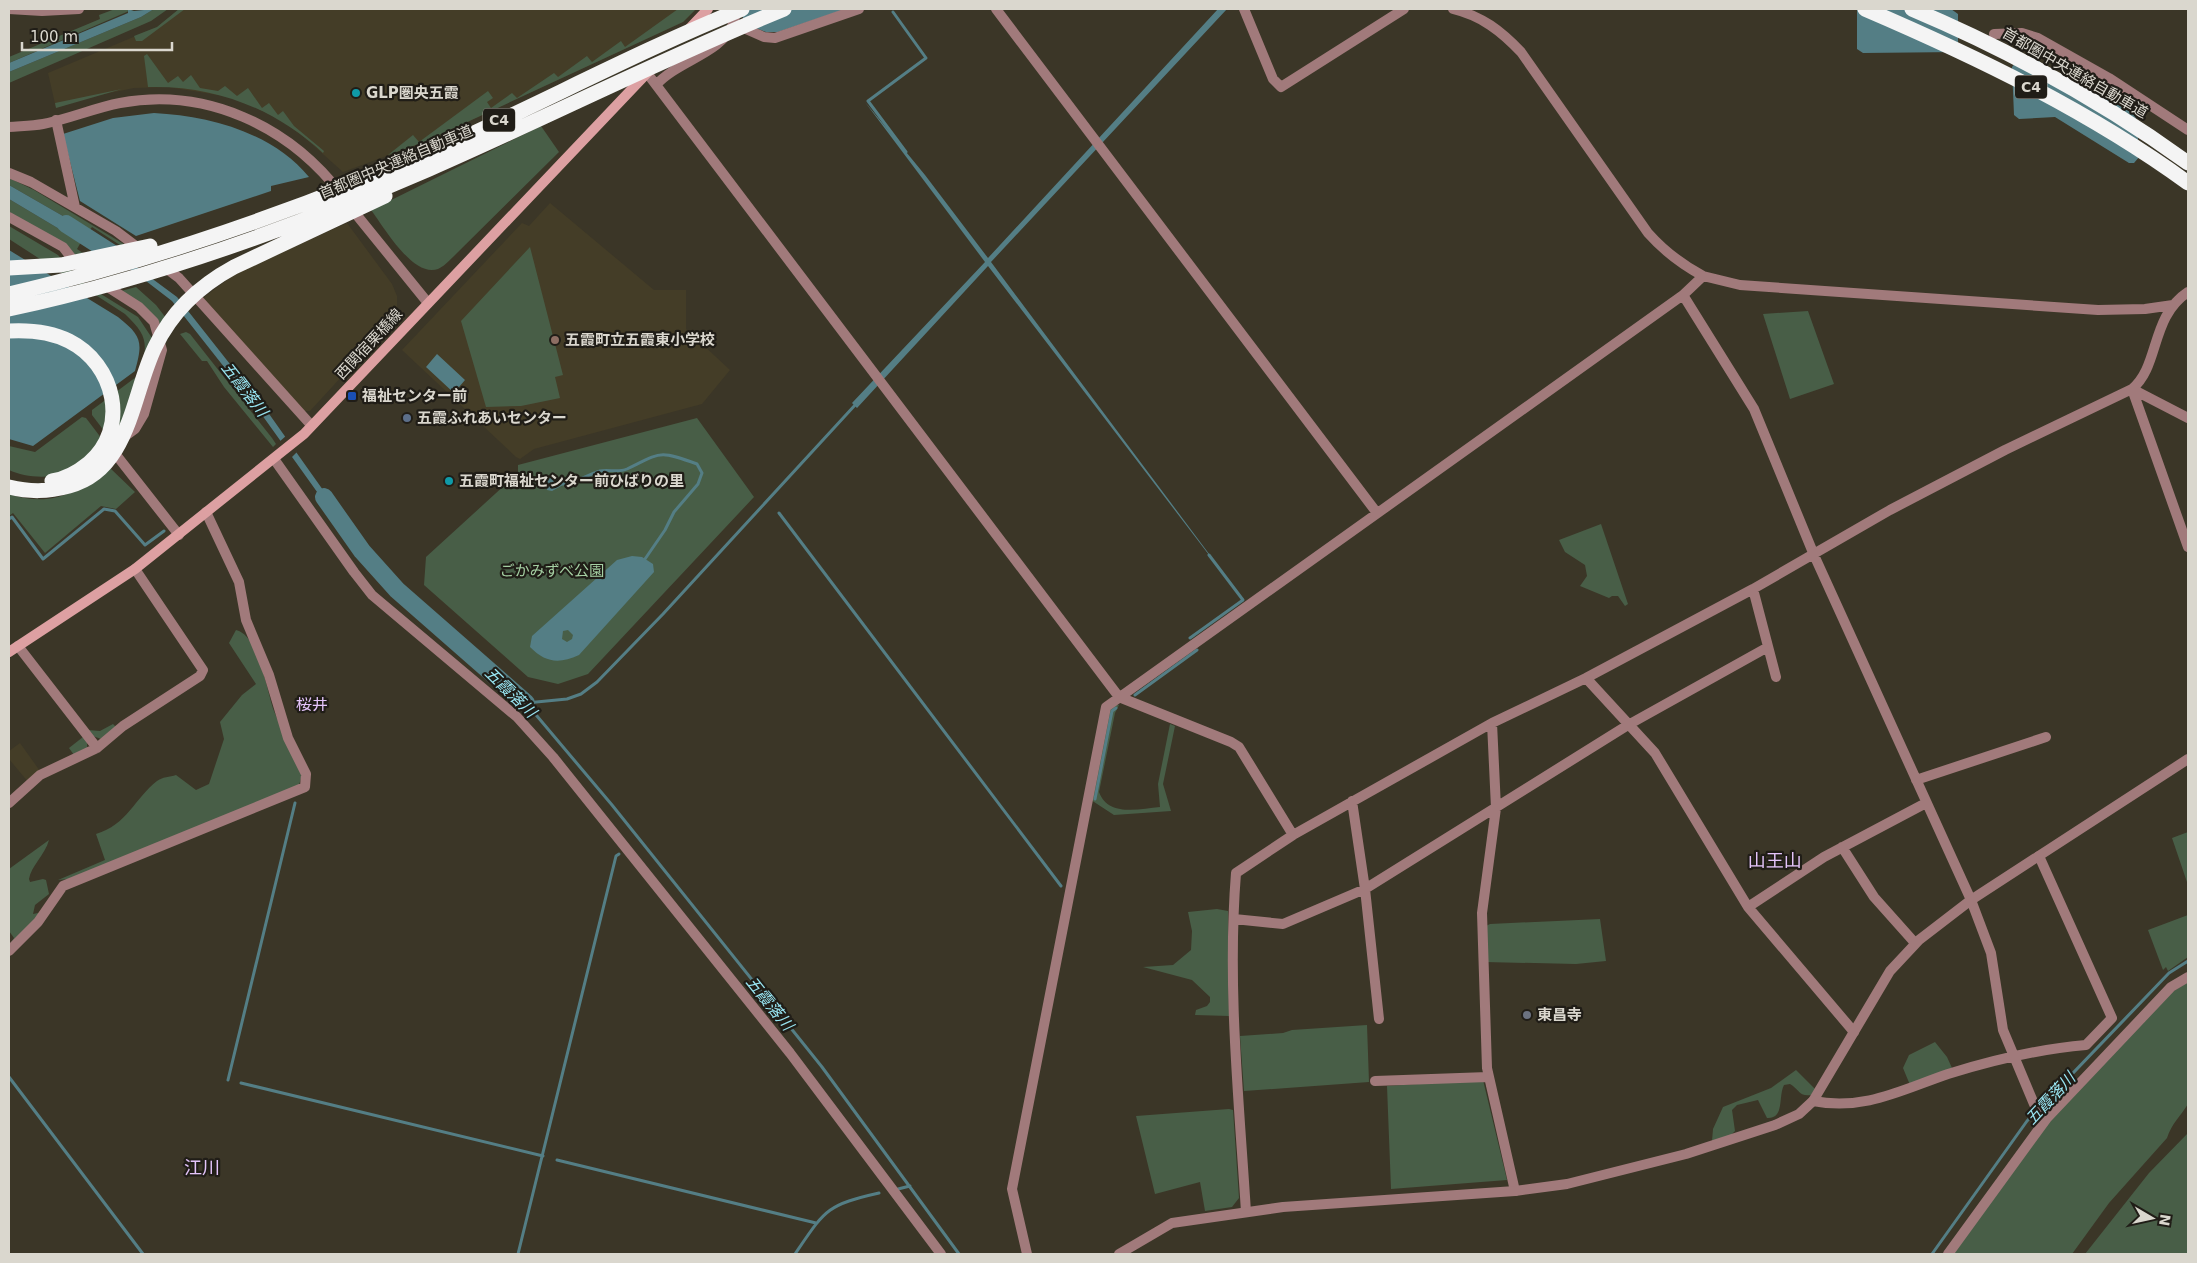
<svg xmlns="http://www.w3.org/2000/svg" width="2197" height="1263" font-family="'DejaVu Sans','Noto Sans JP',sans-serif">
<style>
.built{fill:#443d27}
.green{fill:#485e47}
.water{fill:#547e85;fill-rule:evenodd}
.pier{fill:#3b3627}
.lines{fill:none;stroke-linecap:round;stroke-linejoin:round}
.stream{stroke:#547e85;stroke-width:3}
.river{stroke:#547e85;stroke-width:18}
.minor{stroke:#a17a7b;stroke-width:10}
.tertiary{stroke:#a17a7b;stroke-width:10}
.secondary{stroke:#dda0a2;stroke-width:10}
.motorway{stroke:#f4f4f4;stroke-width:15}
.culture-dot{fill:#0f9aa8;stroke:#201d17;stroke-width:2}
.education-dot{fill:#8d6e63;stroke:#201d17;stroke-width:2}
.transit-dot{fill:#1a4fb4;stroke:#201d17;stroke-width:2}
.service-dot{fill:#5c6f8a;stroke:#201d17;stroke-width:2}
.worship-dot{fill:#6b7280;stroke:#201d17;stroke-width:2}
.labels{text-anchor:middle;stroke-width:4.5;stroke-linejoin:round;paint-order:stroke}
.shield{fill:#201d17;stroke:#a29f97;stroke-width:1}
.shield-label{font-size:14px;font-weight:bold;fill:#dad7ce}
.street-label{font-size:15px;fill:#dad7ce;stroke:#201d17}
.poi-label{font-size:15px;font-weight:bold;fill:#dad7ce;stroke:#201d17;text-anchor:start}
.park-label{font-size:15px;fill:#a5d0a3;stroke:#201d17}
.water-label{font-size:16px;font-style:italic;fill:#99e6f3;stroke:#201d17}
.neighbourhood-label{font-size:16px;fill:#e4c4fa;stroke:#201d17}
.quarter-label{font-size:18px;fill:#e4c4fa;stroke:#201d17}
</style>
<rect width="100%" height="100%" fill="#3b3627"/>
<path class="built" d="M 179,9 L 696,9 L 683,22 L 424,142 L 343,172 L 305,138 L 282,121 L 245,102 L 224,96 L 168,87 L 134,88 L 90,97 L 56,108 L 48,73 L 157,27 Z
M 550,203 L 654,290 L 686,290 L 686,329 L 730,370 L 702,404 L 534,449 L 520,459 L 516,457 L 402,350 L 522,223 L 529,226 Z
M 347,223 L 392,284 L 397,296 L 397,312 L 390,324 L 310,411 L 303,411 L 203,298 L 239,271 Z
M 20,743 L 40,771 L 29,783 L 9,759 L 9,751 Z"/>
<path class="green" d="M 115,9 L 129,9 L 129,11 L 9,63 L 9,57 L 100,19 L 99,15 Z
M 154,9 L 168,9 L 151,21 L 9,83 L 9,72 L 141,17 Z
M 179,9 L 185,9 L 142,41 L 136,41 L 134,36 L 157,27 Z
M 678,9 L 696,9 L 683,22 L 424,142 L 388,155 L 413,135 L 419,142 L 488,91 L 493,98 L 487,102 L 491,108 L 512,93 L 517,98 L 554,73 L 558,77 L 587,56 L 592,62 L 621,41 L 625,47 Z
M 147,54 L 168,83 L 178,76 L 183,82 L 191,75 L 200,88 L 218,91 L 225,86 L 237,96 L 248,88 L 262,108 L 269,103 L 278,115 L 283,111 L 294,126 L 324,151 L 323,153 C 274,108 214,85 148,87 L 144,56 Z
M 122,89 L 56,108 L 55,103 Z
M 541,126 L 559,152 L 453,257 C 449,261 443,267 438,269 C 413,278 384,227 371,210 Z
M 9,178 L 34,190 L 127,246 L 123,247 L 92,227 L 89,231 L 9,185 Z
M 9,199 L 81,242 L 77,249 L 86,255 L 75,257 L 9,212 Z
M 9,226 L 58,255 L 80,281 L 138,317 L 152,338 L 139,413 L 111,440 L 92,415 L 92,410 L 140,374 C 148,343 148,336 125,314 L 9,239 Z
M 530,247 L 563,375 L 555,377 L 560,398 L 521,406 L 486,407 L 461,321 Z
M 136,287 L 156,305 L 166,318 L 159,329 L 121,291 Z
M 1808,311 L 1834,384 L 1790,399 L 1763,314 Z
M 186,332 L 190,334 L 272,438 L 276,444 L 273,447 L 224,387 L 207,361 L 202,361 L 180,334 Z
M 82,417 L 86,418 L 102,439 C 94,448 87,458 78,466 C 61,480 28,479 9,470 L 9,446 L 35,452 Z
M 697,418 L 754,497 L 588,674 L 558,684 L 528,677 L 424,585 L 426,557 L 518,473 L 518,465 Z
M 109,467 L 135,492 L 116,509 L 101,506 L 45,553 L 13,513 L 9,516 L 9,494 C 51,508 77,493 109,467 Z
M 1601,524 L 1628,604 L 1625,606 L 1618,596 L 1612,596 L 1609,598 L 1580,586 L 1587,576 L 1585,565 L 1565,552 L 1559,540 Z
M 236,630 C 259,635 267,692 274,711 C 281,730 296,748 301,767 C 303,773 301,781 298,786 L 69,879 L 58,880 L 105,860 L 96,834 C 127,825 135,798 157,781 C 162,777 170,777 176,775 L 196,790 L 209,784 L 224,739 L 220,722 L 242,695 L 256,684 L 229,643 Z
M 1115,705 L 1119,705 L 1115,713 L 1099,792 C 1108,817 1139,809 1160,807 L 1158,784 L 1170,724 L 1175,726 L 1163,784 L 1171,811 L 1114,815 L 1091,800 L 1109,710 Z
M 113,724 L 117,728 L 101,739 L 93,736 L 88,730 L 100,731 Z
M 83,737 L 87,741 L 87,748 L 74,755 L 69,748 Z
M 2188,832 L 2188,885 L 2172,838 Z
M 49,840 C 45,855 31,866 29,879 L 30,882 L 43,879 L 46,880 L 49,894 L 35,905 L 33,914 L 43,912 L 10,944 L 14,938 L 9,931 L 9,869 Z
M 1217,909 L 1228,911 L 1229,1016 L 1195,1015 L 1196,1010 L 1207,1006 L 1210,1002 L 1210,997 L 1192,980 L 1143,967 L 1173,965 L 1191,950 L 1192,931 L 1188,912 Z
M 2188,915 L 2188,957 L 2168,971 L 2166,967 L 2163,970 L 2148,930 Z
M 1600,919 L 1606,961 L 1576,964 L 1485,962 L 1486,926 L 1490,924 Z
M 2188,982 L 2188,1104 C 2180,1117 2172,1123 2167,1138 L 2109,1203 L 2072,1254 L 1953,1254 L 2046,1125 L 2172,992 Z
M 1367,1025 L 1369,1082 L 1244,1091 L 1240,1036 L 1283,1033 L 1292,1030 Z
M 1935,1042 L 1947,1057 L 1952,1068 L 1910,1085 L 1903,1068 L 1909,1055 Z
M 1796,1070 L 1815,1089 L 1811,1095 C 1799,1097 1799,1089 1790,1084 L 1784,1085 C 1778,1096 1785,1119 1767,1118 L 1758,1100 L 1737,1105 L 1732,1110 L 1735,1131 L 1731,1135 L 1712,1141 L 1713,1129 L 1723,1107 L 1771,1088 Z
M 1483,1080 L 1507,1180 L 1391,1189 L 1387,1086 Z
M 1229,1109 L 1233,1110 L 1239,1198 L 1232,1207 L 1205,1211 L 1200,1182 L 1155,1194 L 1136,1116 Z
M 2188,1133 L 2188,1254 L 2085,1254 L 2149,1173 Z"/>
<path class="water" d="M 128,9 L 134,11 L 154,9 L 141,17 L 9,72 L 9,63 L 128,13 Z
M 743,9 L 846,9 L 778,32 L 766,32 L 743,23 Z
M 1218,9 L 1227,9 L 991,262 L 1245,602 L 988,266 L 857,408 L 852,403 L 985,262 L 865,102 L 925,175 L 988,258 Z
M 1857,9 L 1951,9 L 1958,14 L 1958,52 L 1863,53 L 1857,49 Z
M 2039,61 L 2055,78 L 2076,86 L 2082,82 L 2135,113 L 2140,156 L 2134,163 L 2129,163 L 2055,117 L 2019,119 L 2014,115 L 2012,67 L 2016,62 Z
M 154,113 C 209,116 272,132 309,177 L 271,186 L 271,191 L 136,236 L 80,201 L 63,134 L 113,118 Z
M 9,185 L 89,231 L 81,242 L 9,199 Z
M 9,250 L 118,317 C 142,336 143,342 135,371 L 33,446 L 9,439 Z
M 135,266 L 177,297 L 267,411 L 340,514 L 335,517 L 262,415 L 172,301 L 129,268 Z
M 437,354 L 465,380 L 454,393 L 426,367 Z
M 550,477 L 558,478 L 563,482 L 563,485 L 552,491 L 547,490 L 546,481 Z
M 632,556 L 642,557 L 653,564 L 654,572 L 579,655 C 559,664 546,663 530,647 L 532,636 L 617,560 ZM 568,630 L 573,635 L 572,639 L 567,642 L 562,639 L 563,631 Z"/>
<path class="pier" d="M 287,435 L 298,451 L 290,459 L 278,443 Z"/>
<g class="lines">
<path class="stream" d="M 893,12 L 926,58 L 868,101 L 906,152
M 563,484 C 579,481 585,476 600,471 C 608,469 618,473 627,469 C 662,452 658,450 697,464 L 702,473 L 698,484 L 674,512 L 665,530 L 645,559
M 779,513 L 1061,886
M 9,519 L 12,517 L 43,559 L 104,509 L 115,511 L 145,545 L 164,531
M 1190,638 L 1243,600 L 1209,555
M 1135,695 L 1197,650
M 526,703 L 567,699 L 581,694 L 597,682 L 663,614 L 856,404
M 526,703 L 612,805 L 822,1067 L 959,1254
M 1095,799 L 1112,711 L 1116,708
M 9,1077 L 143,1254
M 228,1080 L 295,803
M 241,1083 L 543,1156
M 557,1160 L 816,1223
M 898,1189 L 910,1186
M 518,1254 L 616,856 L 619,854
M 795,1254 C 825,1210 826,1205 879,1193
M 1932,1254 L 2027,1121 L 2169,973 L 2188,961"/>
<path class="river" d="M 66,224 L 124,261
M 324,497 L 362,551 L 397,590 L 526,703"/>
<path class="minor" d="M 996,9 L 1377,513
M 1244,9 L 1273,79 L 1281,87 L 1404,9
M 1453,9 C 1482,16 1501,31 1521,52 L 1648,233 C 1664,251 1681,264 1703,276
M 739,26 L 764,37 L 775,38 L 859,9
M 1994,34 L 2022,33 L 2038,38 L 2109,78 L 2188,130
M 647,73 L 1119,697 L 1231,742 L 1239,747 L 1293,835
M 656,85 C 677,61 722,53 733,24 C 735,19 735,14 737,9
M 56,120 L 75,207
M 9,173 L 31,182 L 116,231 L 141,250
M 9,217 L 63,247 L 77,265
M 163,266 L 179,278 L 311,425
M 103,284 L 139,307 L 154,322 L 162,350 L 144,414 L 135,429 L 124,437
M 1683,295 L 1754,409 L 1814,555 L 1971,900 L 1991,953 L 2003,1030 L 2034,1104 L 2047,1118
M 2132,389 L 2188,547
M 2132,389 L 2188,418
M 110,447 L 179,535
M 1753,589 L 1776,677
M 18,646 L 97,748
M 1586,678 L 1655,753 L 1748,907 L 1854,1032
M 1492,723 L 1496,808 L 1482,913 L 1487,1068 L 1515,1191
M 1916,780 L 2046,737
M 1352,801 L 1365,889 L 1379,1019
M 9,803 L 40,775 L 97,748 L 123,726 L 200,676 L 203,670 L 135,569
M 1842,847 L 1874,897 L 1915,943
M 1748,907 L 1824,857 L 1926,803
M 1234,919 L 1283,924 L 1365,889 L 1628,725 L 1768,647
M 9,951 L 38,922 L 63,886 L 305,787 L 306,774 L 288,738 L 269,675 L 246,620 L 239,582 L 206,512
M 1375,1081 L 1488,1077
M 1813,1101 C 1864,1111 1901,1090 1948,1074 C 1993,1060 2038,1049 2086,1045 L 2112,1018 L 2039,856
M 1246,1212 C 1239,1100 1227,986 1236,873 L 1293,835 L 1492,723 L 1586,678 L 1753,589 L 1890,510 L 2005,450 L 2132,389 C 2160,366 2150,317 2188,292
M 1027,1254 L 1012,1189 L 1106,707 L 1683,295 L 1703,276 L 1740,285 L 2098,310 L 2145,309 L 2173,305
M 1948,1254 L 2047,1118 L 2171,987 L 2188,977"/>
<path class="tertiary" d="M 9,9 L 42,11 L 79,9
M 9,127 C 20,126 32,126 43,124 C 69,119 94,108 120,103 C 206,87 289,126 341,194
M 351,208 L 428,303
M 274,459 L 354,572 L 372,595 L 517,717 L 553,757 L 790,1053 L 941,1254
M 1119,1254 L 1172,1223 L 1283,1207 L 1515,1191 L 1567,1184 L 1686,1154 L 1775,1125 L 1799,1114 L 1813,1101 L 1890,971 L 1919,940 L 1971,900 L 2188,759"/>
<path class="secondary" d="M 689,29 L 708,9
M 9,652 L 135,569 L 304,434 L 650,70"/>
<path class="motorway" d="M 1865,9 C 1977,57 2089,111 2188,183
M 1912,9 C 2009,50 2102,101 2188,163
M 9,268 L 61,265 L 150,246
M 9,294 C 164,258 316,204 461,139 C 555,96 646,48 742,9
M 9,309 C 154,278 293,228 429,169 C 548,117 664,58 784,9
M 9,331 C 28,330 51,332 69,341 C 115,364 130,428 89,463 C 78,472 66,479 52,481
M 9,487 C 30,492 47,492 69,486 C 130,470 132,394 155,347 C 172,311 199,286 234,267 L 385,196"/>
</g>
<g class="culture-dot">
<circle cx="356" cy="93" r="5"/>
<circle cx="449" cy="481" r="5"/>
</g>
<circle class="education-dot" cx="555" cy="340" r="5"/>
<rect class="transit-dot" x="347" y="391" width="10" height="10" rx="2.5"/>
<circle class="service-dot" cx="407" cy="418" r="5"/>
<circle class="worship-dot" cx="1527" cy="1015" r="5"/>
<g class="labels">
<g class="shield">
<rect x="2015" y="75.5" width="32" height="23" rx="4"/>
<rect x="483" y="108.5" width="32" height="23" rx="4"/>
</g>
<g class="shield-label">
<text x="2031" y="92">C4</text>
<text x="499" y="125">C4</text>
</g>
<g class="street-label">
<text transform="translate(2075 73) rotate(30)" y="5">首都圏中央連絡自動車道</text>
<text transform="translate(396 162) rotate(-23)" y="5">首都圏中央連絡自動車道</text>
<text transform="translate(369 344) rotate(-47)" y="5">西関宿栗橋線</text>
</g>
<g class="poi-label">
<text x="366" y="98">GLP圏央五霞</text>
<text x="565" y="345">五霞町立五霞東小学校</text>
<text x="362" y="401">福祉センター前</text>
<text x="417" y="423">五霞ふれあいセンター</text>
<text x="459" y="486">五霞町福祉センター前ひばりの里</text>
<text x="1537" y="1020">東昌寺</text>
</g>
<g class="park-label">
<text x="552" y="576">ごかみずべ公園</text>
</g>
<g class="water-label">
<text transform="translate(245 389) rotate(52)" y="6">五霞落川</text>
<text transform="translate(511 692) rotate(44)" y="6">五霞落川</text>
<text transform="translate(770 1003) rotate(51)" y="6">五霞落川</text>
<text transform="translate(2050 1098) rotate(-47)" y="6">五霞落川</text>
</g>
<g class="neighbourhood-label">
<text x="312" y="710">桜井</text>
</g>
<g class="quarter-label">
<text x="1775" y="867">山王山</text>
<text x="202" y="1174">江川</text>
</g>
</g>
<rect width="2197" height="1263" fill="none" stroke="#dad7ce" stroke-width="20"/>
<g transform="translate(2152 1218) rotate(99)" stroke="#201d17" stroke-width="4" paint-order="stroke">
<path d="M0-4L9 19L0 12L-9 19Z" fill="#dad7ce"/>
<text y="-8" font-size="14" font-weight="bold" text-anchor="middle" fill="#dad7ce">N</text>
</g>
<path d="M22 42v8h150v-8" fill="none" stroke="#dad7ce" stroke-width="2.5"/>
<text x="30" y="42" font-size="15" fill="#dad7ce" stroke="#201d17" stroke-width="4" paint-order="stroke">100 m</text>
</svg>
